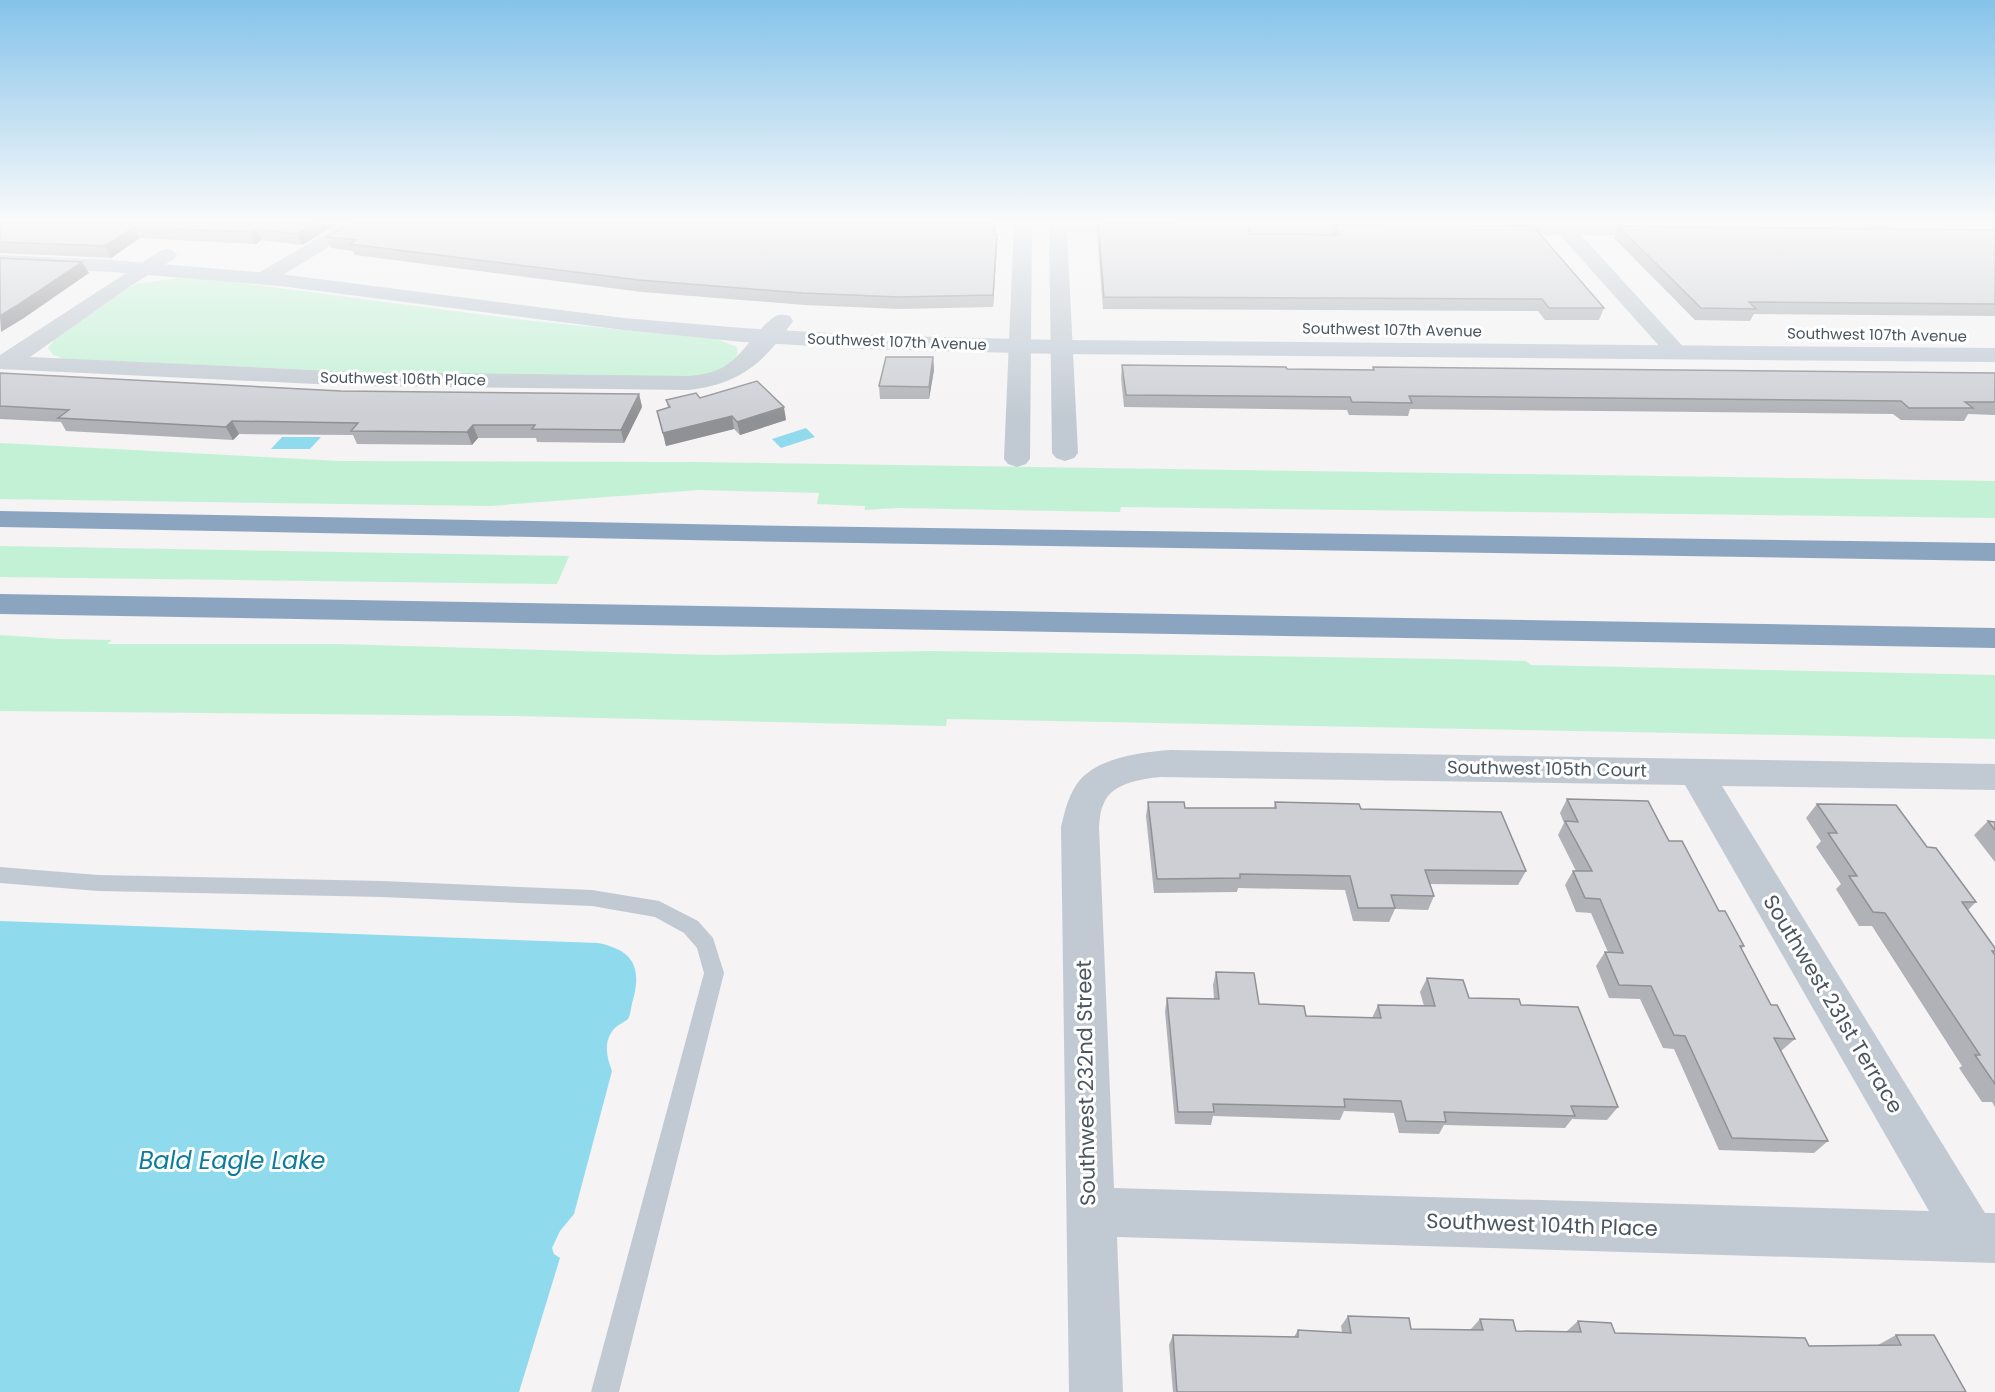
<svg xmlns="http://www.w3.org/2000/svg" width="1995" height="1392" font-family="Poppins,sans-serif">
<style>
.green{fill:#c3f1d5}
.water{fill:#90daee}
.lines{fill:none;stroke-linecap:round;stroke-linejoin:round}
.lane{fill:#c1cad2;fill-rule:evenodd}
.street{fill:#c1cad2;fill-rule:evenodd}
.secondary{fill:#c1cbd6;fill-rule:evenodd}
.highway{fill:#8ba5c1;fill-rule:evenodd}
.wall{fill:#b0b2b7}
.shaded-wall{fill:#909195}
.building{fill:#cdcfd5;stroke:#909195;stroke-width:1.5}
.labels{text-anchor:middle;stroke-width:6;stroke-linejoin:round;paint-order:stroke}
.far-street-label{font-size:15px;fill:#4a5661;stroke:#fff}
.street-label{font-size:18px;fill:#4a5661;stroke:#fff}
.near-street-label{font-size:21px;fill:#4a5661;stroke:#fff}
.near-water-label{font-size:24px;font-style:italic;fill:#0c7c9b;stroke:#fff}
</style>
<rect width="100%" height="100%" fill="#f5f3f3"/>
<path class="green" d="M 178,278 L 209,279 L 532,321 L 717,339 L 737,347 C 742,369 707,375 691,377 L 382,373 L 65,359 L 53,355 L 48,348 L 54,340 L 123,290 L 137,284 Z
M 0,443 L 340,461 L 694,462 L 1995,481 L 1995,518 L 1121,507 L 1120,512 L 897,508 L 865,510 L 865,506 L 817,504 L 819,493 L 699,490 L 490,506 L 0,499 Z
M 0,546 L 569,556 L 557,584 L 0,577 Z
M 0,635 L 59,639 L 112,640 L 107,644 L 337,644 L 712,655 L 930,651 L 1447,659 L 1526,661 L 1531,665 L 1995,675 L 1995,739 L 947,719 L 946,726 L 513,716 L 0,711 Z"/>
<path class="water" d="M 806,428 L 815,437 L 781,448 L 772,439 Z
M 282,437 L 321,437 L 310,449 L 271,449 Z
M 0,921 L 598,943 C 633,950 642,967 633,1000 C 631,1005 631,1014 628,1019 C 625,1022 619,1024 616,1027 C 603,1039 606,1056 612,1071 L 574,1214 L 560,1231 L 552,1248 L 554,1254 L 560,1258 L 519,1392 L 0,1392 Z"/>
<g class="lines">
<path class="lane" d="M 0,867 L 98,875 L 382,881 L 592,890 L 659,901 L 698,921 L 713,938 L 724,973 L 619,1392 L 591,1392 L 704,973 L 697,948 L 684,933 L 655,917 L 592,906 L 382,897 L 98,891 L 0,883 Z"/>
<path class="street" d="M 343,223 L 365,223 L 362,227 L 271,282 L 257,282 L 254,278 L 257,274 Z
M 1014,223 L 1032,223 L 1030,459 L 1026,464 L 1017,467 L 1008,464 L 1004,459 Z
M 1049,223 L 1146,223 L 1150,227 L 1147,231 L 1141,232 L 1067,232 L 1078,453 L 1074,458 L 1065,461 L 1056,458 L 1052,453 Z
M 1197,223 L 1379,223 L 1384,224 L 1387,228 L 1384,232 L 1378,234 L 1202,232 L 1196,231 L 1193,227 Z
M 1490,223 L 1670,226 L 1672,230 L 1670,234 L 1663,236 L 1581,235 L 1688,352 L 1685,357 L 1677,359 L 1669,357 L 1560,235 L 1483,233 L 1481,229 L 1483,225 Z
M 1864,223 L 1885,223 L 1895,232 L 1893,236 C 1881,239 1871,232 1864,223 Z
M 167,249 L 174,251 L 177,255 L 174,259 L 129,287 L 30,357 L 357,372 L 688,376 C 701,375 713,373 725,366 C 744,355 761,323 776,316 C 780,314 785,315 790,316 L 793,321 C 764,363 740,384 688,390 L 357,386 L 0,369 L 0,355 L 160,251 Z
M 1171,750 L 1995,764 L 1995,790 L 1722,786 L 1985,1213 L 1995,1213 L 1995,1263 L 1117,1237 L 1123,1392 L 1069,1392 L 1061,827 C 1065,810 1069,793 1080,780 C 1100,757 1142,752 1171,750 ZM 1160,777 L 1685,785 L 1929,1211 L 1114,1188 L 1099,827 C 1100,819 1100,810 1104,803 C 1112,783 1142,779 1160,777 Z"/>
<path class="secondary" d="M 0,255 L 113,260 L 280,274 L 624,318 L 743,328 L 864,335 L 1060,340 L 1995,348 L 1995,362 L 1060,354 L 864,349 L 743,342 L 624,330 L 280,286 L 113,272 L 0,267 Z"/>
<path class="highway" d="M 0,511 L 792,526 L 1995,543 L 1995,561 L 792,542 L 0,527 Z
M 0,594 L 1995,628 L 1995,648 L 0,614 Z"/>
</g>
<path class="wall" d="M 0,223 L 339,223 L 302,245 L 261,240 L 256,244 L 140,238 L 111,258 L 0,253 Z
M 1098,223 L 1250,234 L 1331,235 L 1333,225 L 1604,308 L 1599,320 L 1545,320 L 1538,311 L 1103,309 L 1097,234 Z
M 1777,223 L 1995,223 L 1995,225 Z
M 1618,226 L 1995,230 L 1995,316 L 1754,314 L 1750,321 L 1695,320 L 1614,238 Z
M 995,234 L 997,245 L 993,307 L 899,309 L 805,305 L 642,292 L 355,255 L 353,251 L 331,248 L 327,237 Z
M 933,357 L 934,370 L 929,399 L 880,399 L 879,386 Z
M 1122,365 L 1287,369 L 1372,370 L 1373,367 L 1995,373 L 1995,415 L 1968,414 L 1964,421 L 1901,420 L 1893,414 L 1410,409 L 1408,416 L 1349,415 L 1347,410 L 1124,407 L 1121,378 Z
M 0,373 L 341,391 L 639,394 L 642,407 L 624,443 L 537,442 L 536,438 L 478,438 L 472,445 L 357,444 L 353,435 L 239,434 L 233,440 L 66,431 L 61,422 L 0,419 Z
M 700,398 L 786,420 L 740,435 L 734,429 L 666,446 L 657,411 L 668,408 L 666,400 Z
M 1567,799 L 1669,841 L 1744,946 L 1741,949 L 1771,1005 L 1795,1039 L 1781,1051 L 1828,1141 L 1814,1153 L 1719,1150 L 1674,1049 L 1663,1048 L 1640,999 L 1609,998 L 1596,966 L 1605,952 L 1608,952 L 1591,913 L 1576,912 L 1565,885 L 1573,871 L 1576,871 L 1558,835 L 1564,823 L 1560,813 Z
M 1148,802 L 1185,808 L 1274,808 L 1275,802 L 1361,809 L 1526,871 L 1518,885 L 1430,884 L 1434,896 L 1428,910 L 1395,909 L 1389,922 L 1353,921 L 1345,890 L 1238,888 L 1237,892 L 1154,893 L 1146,816 Z
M 1817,804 L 1927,847 L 1976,902 L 1968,910 L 1995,948 L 1995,1107 L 1992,1102 L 1982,1102 L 1959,1068 L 1962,1066 L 1872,926 L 1859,926 L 1836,889 L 1841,884 L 1816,847 L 1821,841 L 1806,818 Z
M 1988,821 L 1995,822 L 1995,862 L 1974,835 Z
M 1216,972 L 1259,1004 L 1306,1016 L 1372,1018 L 1378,1005 L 1424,1006 L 1420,992 L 1427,978 L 1469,998 L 1521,1005 L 1618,1107 L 1607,1120 L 1572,1119 L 1565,1128 L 1444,1125 L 1439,1134 L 1399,1133 L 1394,1113 L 1344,1111 L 1340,1120 L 1213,1116 L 1211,1125 L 1175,1124 L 1165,1011 L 1167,998 L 1214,999 L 1213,985 Z
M 1348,1316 L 1411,1329 L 1471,1330 L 1471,1329 L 1480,1319 L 1516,1331 L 1567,1331 L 1578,1321 L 1615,1333 L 1809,1346 L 1878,1345 L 1896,1335 L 1966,1392 L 1173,1392 L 1169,1345 L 1173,1335 L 1294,1337 L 1298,1330 L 1342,1332 L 1341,1326 Z"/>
<path class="shaded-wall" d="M 316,223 L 339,223 L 302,245 L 297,234 Z
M 134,227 L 140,238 L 111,258 L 105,246 Z
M 256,229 L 261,240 L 256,244 L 250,232 Z
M 997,234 L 997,245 L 993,307 L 993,295 Z
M 82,262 L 89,273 L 24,318 L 1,332 L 0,316 Z
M 933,357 L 934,370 L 929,399 L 929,387 Z
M 639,394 L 642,407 L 624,443 L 621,430 Z
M 784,407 L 786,420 L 740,435 L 737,422 Z
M 732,416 L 734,429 L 666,446 L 663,433 Z
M 232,421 L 239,434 L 233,440 L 226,427 Z
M 473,425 L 478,438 L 472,445 L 467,432 Z"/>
<path class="building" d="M 0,223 L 316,223 L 297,234 L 256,229 L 250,232 L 134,227 L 105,246 L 0,242 Z
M 351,223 L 995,223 L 994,234 L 997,234 L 993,295 L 899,297 L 803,293 L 639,280 L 350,244 L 356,240 L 327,237 Z
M 1098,223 L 1247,224 L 1250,234 L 1291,234 L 1339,235 L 1333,225 L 1533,226 L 1604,308 L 1549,308 L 1542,299 L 1104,297 Z
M 1618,226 L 1995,230 L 1995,304 L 1749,302 L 1756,309 L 1701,308 Z
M 0,258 L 82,262 L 16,306 L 0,316 Z
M 886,357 L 933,357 L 929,387 L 879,386 Z
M 1122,365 L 1286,367 L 1287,369 L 1374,370 L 1373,367 L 1995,373 L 1995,402 L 1965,402 L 1973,408 L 1909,408 L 1901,401 L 1409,396 L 1412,403 L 1352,402 L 1350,397 L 1126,395 Z
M 0,373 L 341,391 L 639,394 L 621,430 L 532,429 L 535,425 L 473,425 L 467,432 L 351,431 L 358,423 L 232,421 L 226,427 L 58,418 L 69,410 L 0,406 Z
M 757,381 L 784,407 L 737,422 L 732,416 L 663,433 L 657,411 L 670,407 L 666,400 L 696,393 L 700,398 Z
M 1567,799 L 1648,801 L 1669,841 L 1682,841 L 1719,911 L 1725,911 L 1744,946 L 1740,946 L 1771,1005 L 1777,1005 L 1795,1039 L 1774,1038 L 1828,1141 L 1732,1138 L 1685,1036 L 1674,1035 L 1651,986 L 1619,985 L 1605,952 L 1623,953 L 1600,899 L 1585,898 L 1573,871 L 1592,871 L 1565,821 L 1578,822 Z
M 1148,802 L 1184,802 L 1185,808 L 1276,808 L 1275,802 L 1359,804 L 1361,809 L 1501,812 L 1526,871 L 1425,870 L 1434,896 L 1391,895 L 1395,908 L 1358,908 L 1350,876 L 1240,874 L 1240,878 L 1157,879 Z
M 1817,804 L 1896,805 L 1927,847 L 1936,848 L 1976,902 L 1962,902 L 1995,948 L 1995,951 L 1992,951 L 1995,955 L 1995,1084 L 1975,1055 L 1980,1055 L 1885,913 L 1873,912 L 1849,876 L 1857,876 L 1828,833 L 1837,833 Z
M 1988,821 L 1995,822 L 1995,830 Z
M 1216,972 L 1254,973 L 1259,1004 L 1304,1006 L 1306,1016 L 1381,1018 L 1378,1005 L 1435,1006 L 1427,978 L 1463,980 L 1469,998 L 1519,999 L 1521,1005 L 1578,1007 L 1618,1107 L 1571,1106 L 1575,1116 L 1444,1112 L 1446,1122 L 1406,1121 L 1401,1101 L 1344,1099 L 1345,1107 L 1213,1104 L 1214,1112 L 1178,1112 L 1167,998 L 1219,999 Z
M 1348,1316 L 1409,1318 L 1411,1329 L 1483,1330 L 1480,1319 L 1513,1320 L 1516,1331 L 1581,1332 L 1578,1321 L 1611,1323 L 1615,1333 L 1805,1338 L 1809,1346 L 1901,1345 L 1896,1335 L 1934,1335 L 1966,1392 L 1177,1392 L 1173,1335 L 1298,1337 L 1298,1330 L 1351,1333 Z"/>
<linearGradient id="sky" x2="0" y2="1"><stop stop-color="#85c3ea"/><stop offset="0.53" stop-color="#fafafa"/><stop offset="1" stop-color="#fafafa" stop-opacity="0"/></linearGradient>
<rect width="1995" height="418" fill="url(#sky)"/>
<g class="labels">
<g class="far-street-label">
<text transform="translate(1392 330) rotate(1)" y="5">Southwest 107th Avenue</text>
<text transform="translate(1877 335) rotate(1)" y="5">Southwest 107th Avenue</text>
<text transform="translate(897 342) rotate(2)" y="5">Southwest 107th Avenue</text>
<text transform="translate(403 379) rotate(1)" y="5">Southwest 106th Place</text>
</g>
<g class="street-label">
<text transform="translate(1547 769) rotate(1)" y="6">Southwest 105th Court</text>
</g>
<g class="near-street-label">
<text transform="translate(1833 1004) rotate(59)" y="7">Southwest 231st Terrace</text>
<text transform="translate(1086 1083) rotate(-91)" y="7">Southwest 232nd Street</text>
<text transform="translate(1542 1225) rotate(2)" y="7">Southwest 104th Place</text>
</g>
<g class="near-water-label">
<text x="232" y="1169">Bald Eagle Lake</text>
</g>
</g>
</svg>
